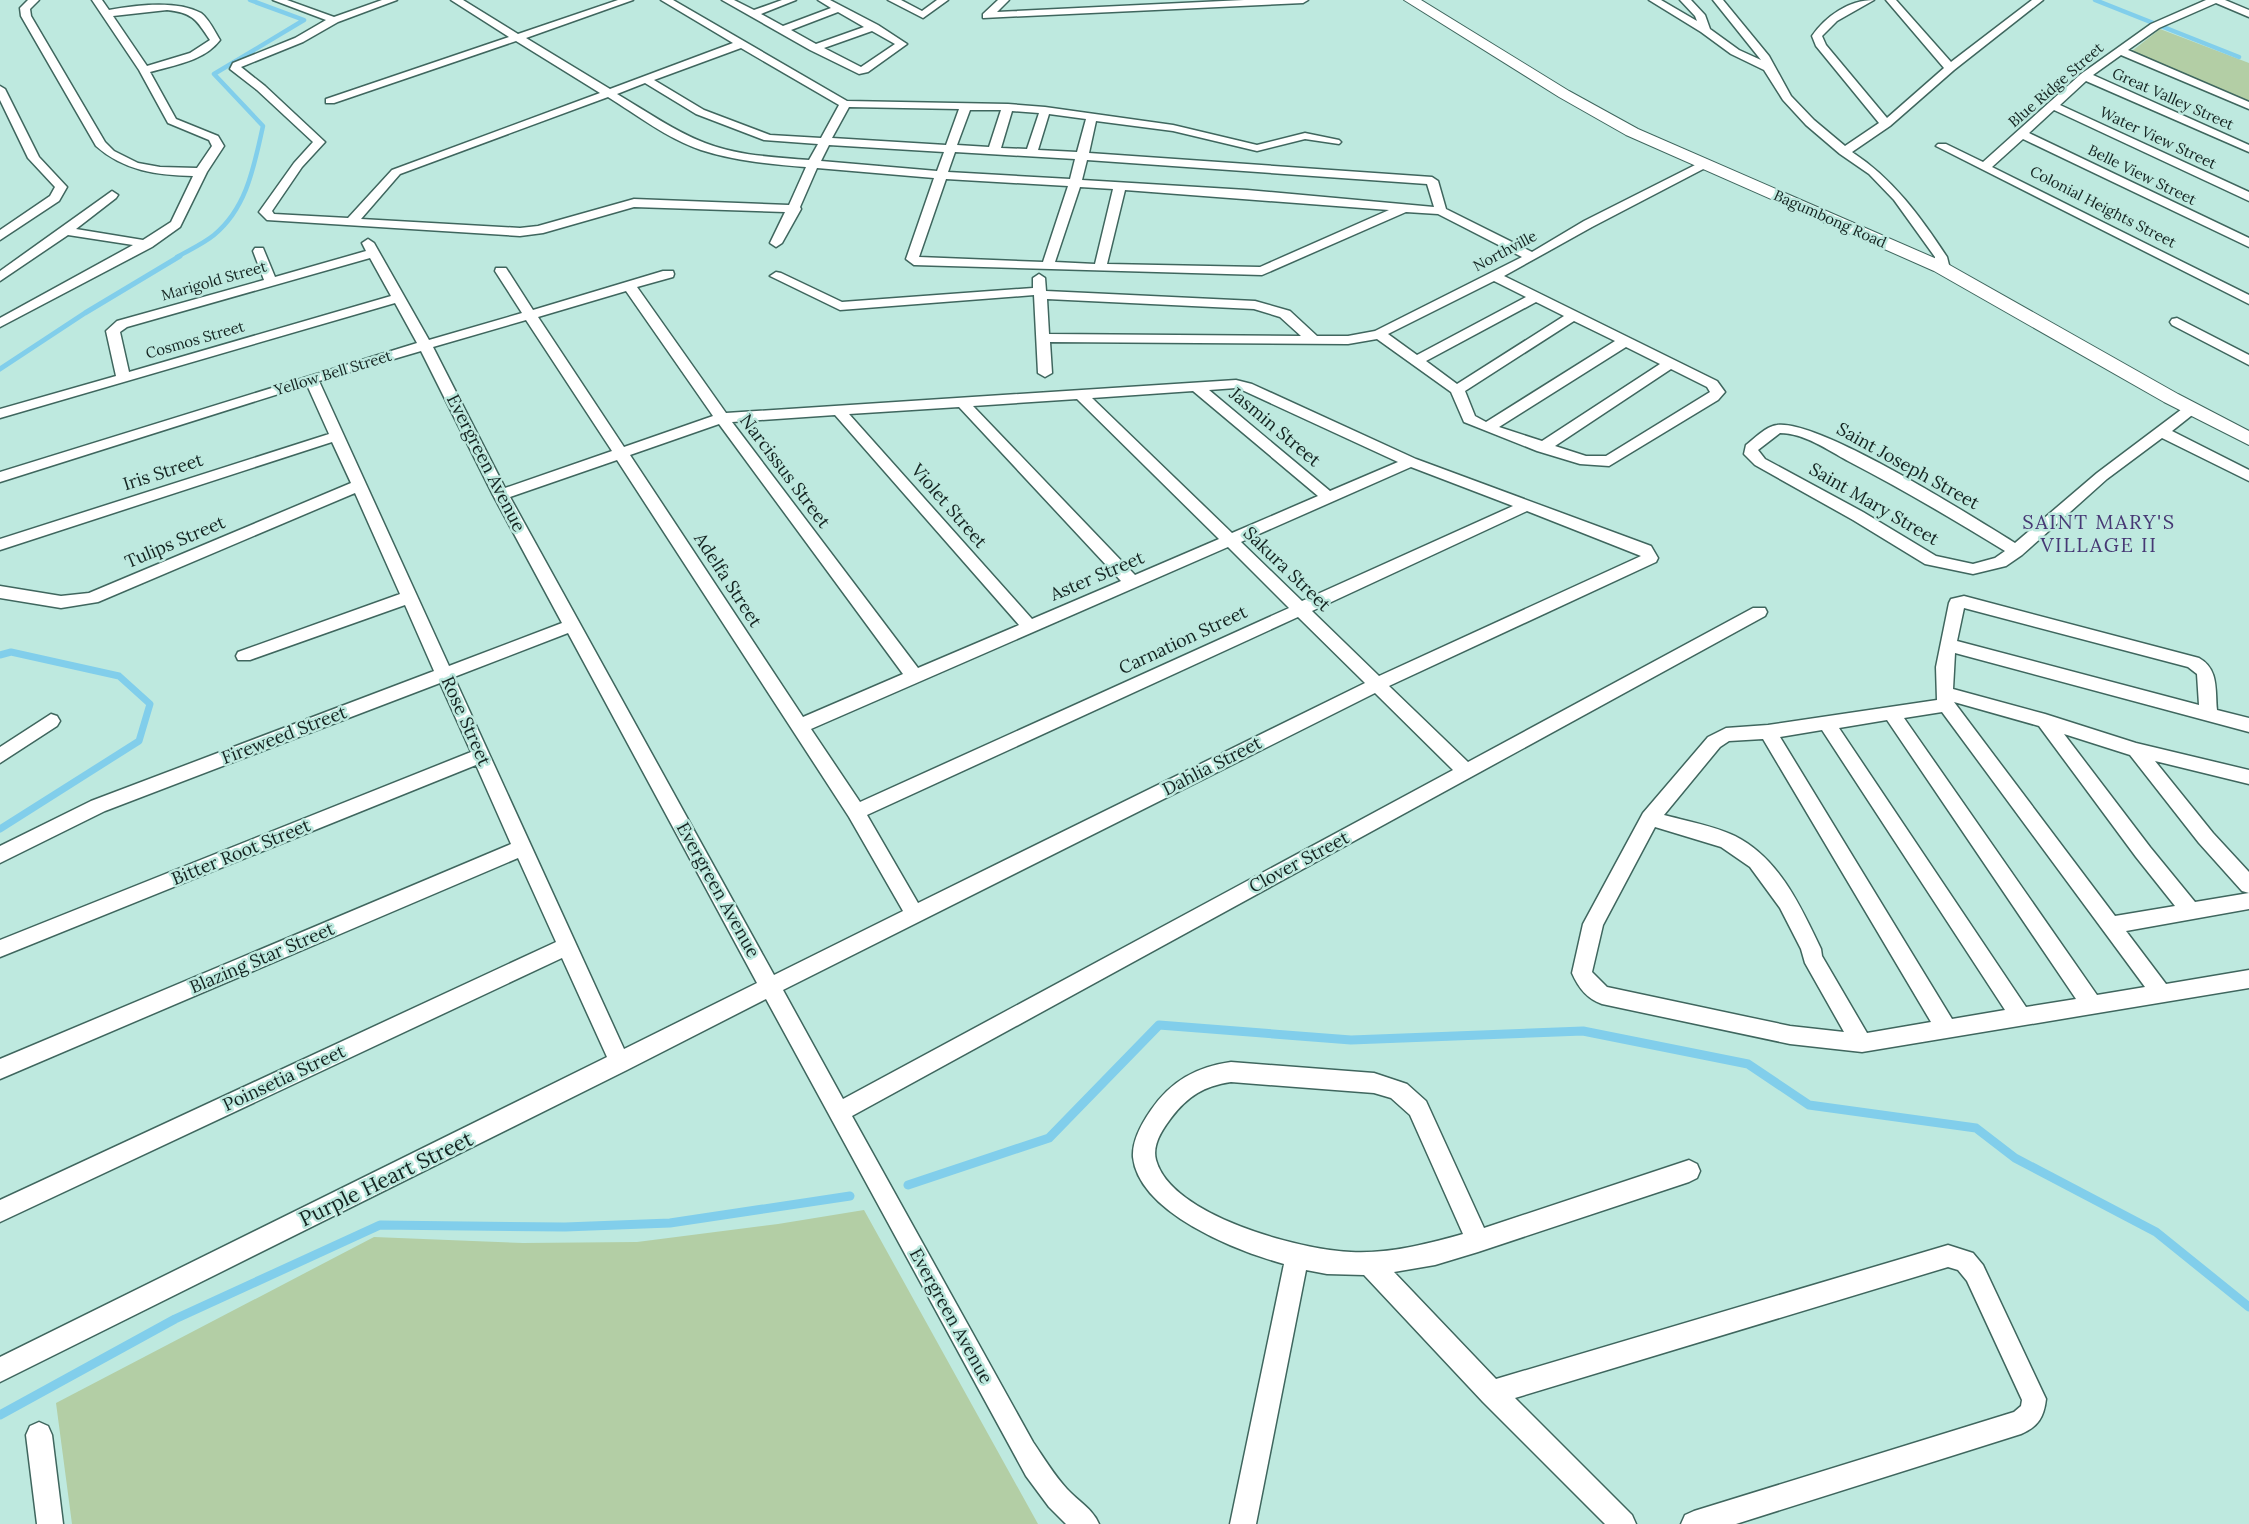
<svg xmlns="http://www.w3.org/2000/svg" width="2249" height="1524" font-family="Lora,serif">
<style>
.green{fill:#b3cea5}
.lines{fill:none;stroke-linecap:round;stroke-linejoin:round}
.stream-far3{stroke:#81ceeb;stroke-width:4.5}
.stream-far2{stroke:#81ceeb;stroke-width:5}
.stream-far1{stroke:#81ceeb;stroke-width:7}
.stream{stroke:#81ceeb;stroke-width:9}
.street-casing{stroke:#3f665e;stroke-width:3}
.secondary-casing{stroke:#3f665e;stroke-width:2}
.street{fill:#fff;fill-rule:evenodd}
.secondary{fill:#fff;fill-rule:evenodd}
.labels{text-anchor:middle;stroke-width:5;stroke-linejoin:round;paint-order:stroke}
.far-street-label{font-size:15px;fill:#142421;stroke:#bee9df}
.street-label{font-size:18px;fill:#142421;stroke:#bee9df}
.neighbourhood-label{font-size:20px;letter-spacing:1.5px;fill:#463874;stroke:#bee9df}
.near-street-label{font-size:21px;fill:#142421;stroke:#bee9df}
</style>
<rect width="100%" height="100%" fill="#bee9df"/>
<path class="green" d="M 2160,29 L 2249,63 L 2249,101 L 2132,51 Z
M 864,1210 L 1038,1524 L 72,1524 L 56,1403 L 374,1237 L 523,1243 L 637,1242 L 778,1224 Z"/>
<g class="lines">
<path class="stream-far3" d="M 2095,0 L 2239,57
M 177,257 C 189,250 203,244 214,235 C 247,208 254,166 263,126 L 214,74 L 304,20 L 250,0"/>
<path class="stream-far2" d="M 0,369 L 85,313 L 180,256"/>
<path class="stream-far1" d="M 0,655 L 11,652 L 119,676 L 150,704 L 139,741 L 0,829"/>
<path class="stream" d="M 908,1185 L 1049,1138 L 1159,1025 L 1351,1040 L 1583,1031 L 1748,1064 L 1809,1105 L 1976,1128 L 2015,1158 L 2156,1232 L 2249,1307
M 0,1415 L 175,1319 L 380,1225 L 565,1227 L 670,1223 L 850,1196"/>
<defs>
<path id="street" d="M 28,0 L 39,0 L 30,9 L 31,16 L 105,142 L 114,151 L 138,163 L 160,167 L 197,168 L 212,146 L 209,140 L 168,123 L 139,70 L 92,0 L 102,0 L 109,10 C 136,5 177,0 201,13 C 209,19 215,32 220,40 C 204,61 175,65 150,72 L 176,119 L 218,136 L 224,146 L 207,172 L 180,227 L 152,247 L 0,327 L 0,318 L 133,245 L 68,235 L 0,281 L 0,271 L 112,191 L 118,195 L 116,198 L 76,229 L 143,240 L 171,222 L 193,176 C 157,175 124,171 96,146 L 21,16 L 20,8 ZM 167,10 C 193,13 196,19 210,40 L 190,53 L 147,66 L 113,16 Z
M 273,0 L 287,0 L 334,17 L 382,0 L 397,0 L 338,22 L 303,42 L 241,67 L 265,86 L 325,142 L 302,167 L 272,211 L 274,214 L 348,218 L 392,170 L 600,93 L 516,41 L 334,103 L 326,103 L 326,99 L 509,37 L 451,0 L 463,0 L 518,34 L 618,0 L 633,0 L 526,38 L 610,89 L 733,43 L 661,0 L 673,0 L 847,101 L 1008,104 L 1045,107 L 1173,125 L 1257,145 L 1305,133 L 1339,140 L 1341,142 L 1339,144 L 1305,139 L 1257,151 L 1173,131 L 1096,121 L 1089,153 L 1432,177 L 1438,181 L 1446,209 L 1532,252 L 1584,221 L 1701,162 L 1709,162 L 1709,166 L 1592,227 L 1504,276 L 1717,381 L 1725,392 L 1718,400 L 1609,466 L 1580,464 L 1537,451 L 1464,422 L 1451,392 L 1377,339 L 1348,344 L 1050,342 L 1052,373 L 1045,377 L 1038,373 L 1034,295 L 840,310 L 770,276 L 776,272 L 781,273 L 842,302 L 1033,288 L 1033,278 L 1039,274 L 1045,278 L 1046,291 L 1255,301 L 1290,311 L 1317,336 L 1348,336 L 1375,331 L 1522,257 L 1438,214 L 1406,212 L 1262,275 L 914,265 L 906,259 L 934,178 L 817,168 L 800,207 L 801,209 L 782,243 L 776,247 L 770,243 L 785,212 L 634,207 L 543,233 L 520,236 L 267,220 L 259,212 L 294,163 L 313,142 L 257,90 L 230,69 L 233,63 L 295,38 L 326,20 ZM 741,48 L 839,105 L 821,138 L 770,135 L 704,110 L 654,80 ZM 645,83 L 696,114 L 764,140 L 818,144 L 809,160 C 775,157 738,156 705,143 C 674,131 646,111 617,94 ZM 608,97 C 637,115 668,139 701,150 C 735,161 771,164 806,167 L 789,205 L 634,199 L 538,226 L 520,228 L 361,219 L 400,174 ZM 849,107 L 959,109 L 946,145 L 832,138 ZM 970,110 L 1001,110 L 989,147 L 957,145 ZM 1012,111 L 1039,113 L 1027,149 L 1001,148 ZM 1049,114 L 1086,119 L 1077,152 L 1038,150 ZM 829,145 L 944,152 L 937,171 L 821,161 ZM 955,152 L 1075,159 L 1070,179 L 948,172 ZM 1087,160 L 1427,184 L 1434,207 L 1247,190 L 1082,180 ZM 946,179 L 1068,186 L 1043,262 L 919,257 ZM 1080,187 L 1113,189 L 1095,264 L 1055,262 ZM 1125,190 L 1389,210 L 1260,267 L 1107,264 ZM 1494,281 L 1526,297 L 1417,355 L 1388,334 ZM 1047,299 L 1254,309 L 1280,317 L 1301,336 L 1049,334 ZM 1536,302 L 1564,316 L 1457,384 L 1426,361 ZM 1574,321 L 1615,341 L 1486,422 L 1475,416 L 1465,391 ZM 1626,347 L 1660,364 L 1542,441 L 1499,427 ZM 1671,369 L 1707,387 L 1710,392 L 1606,456 L 1586,456 L 1555,446 Z
M 722,0 L 734,0 L 754,10 L 782,0 L 796,0 L 761,14 L 783,26 L 831,8 L 818,0 L 830,0 L 878,25 L 907,44 L 868,72 L 859,74 L 810,50 ZM 838,12 L 864,27 L 816,44 L 791,30 ZM 872,31 L 895,44 L 861,67 L 824,48 Z
M 888,0 L 901,0 L 922,11 L 937,0 L 948,0 L 923,18 Z
M 998,0 L 1009,0 L 997,12 L 1244,0 L 1308,0 L 1303,3 L 983,18 L 983,14 Z
M 1649,0 L 1661,0 L 1697,21 L 1695,16 L 1680,0 L 1691,0 L 1705,15 L 1710,29 L 1739,50 L 1761,60 L 1713,0 L 1723,0 L 1769,56 L 1791,96 L 1814,120 L 1845,146 L 1879,123 L 1816,46 L 1812,36 C 1826,16 1849,0 1874,0 L 1837,21 L 1822,36 L 1826,45 L 1887,118 L 1944,68 L 1886,0 L 1896,0 L 1951,62 L 2032,0 L 2043,0 L 1954,70 L 1890,126 L 1852,152 C 1893,179 1920,216 1947,257 L 1949,265 C 1946,270 1941,271 1935,270 L 1935,257 L 1894,200 L 1869,174 L 1840,154 L 1806,125 L 1783,100 L 1764,70 L 1731,54 L 1701,32 Z
M 2206,0 L 2225,0 L 2249,10 L 2249,17 L 2216,3 L 2159,28 L 2128,50 L 2249,102 L 2249,109 L 2121,55 L 2093,75 L 2249,145 L 2249,152 L 2086,81 L 2060,105 L 2249,192 L 2249,201 L 2054,110 L 2029,133 L 2249,238 L 2249,247 L 2023,139 L 1992,167 L 2249,295 L 2249,304 L 1936,146 L 1938,144 L 1946,144 L 1983,162 L 2081,74 L 2151,24 Z
M 0,86 L 5,89 L 39,157 L 67,187 L 59,201 L 0,240 L 0,230 L 50,196 L 55,187 L 28,158 L 0,100 Z
M 368,239 L 374,243 L 429,340 L 522,313 L 495,271 L 496,268 L 506,268 L 533,310 L 663,271 L 673,271 L 674,274 L 673,277 L 637,287 L 726,413 L 1236,380 L 1252,384 L 1416,459 L 1651,546 L 1658,558 L 1656,562 L 1389,686 L 1468,762 L 1753,608 L 1765,608 L 1767,612 L 1765,616 L 852,1116 L 1033,1442 C 1044,1458 1054,1475 1067,1489 C 1078,1501 1093,1509 1099,1524 L 1066,1524 L 1049,1507 L 1026,1476 L 766,999 L 627,1070 L 0,1382 L 0,1357 L 607,1057 L 562,958 L 0,1222 L 0,1200 L 556,942 L 518,858 L 0,1079 L 0,1059 L 511,844 L 476,765 L 0,957 L 0,940 L 471,752 L 440,683 L 105,811 L 0,863 L 0,846 L 91,801 L 434,671 L 405,605 L 250,660 L 238,660 L 236,656 L 238,652 L 400,594 L 355,493 L 98,602 L 61,608 L 0,598 L 0,586 L 61,596 L 89,593 L 351,483 L 332,442 L 0,550 L 0,539 L 329,434 L 307,385 L 0,482 L 0,472 L 417,343 L 395,303 L 0,418 L 0,409 L 116,376 L 106,331 L 117,321 L 264,280 L 253,251 L 255,248 L 263,248 L 275,277 L 366,251 L 362,243 ZM 370,258 L 391,296 L 129,372 L 120,332 L 127,327 ZM 626,291 L 713,416 L 624,447 L 538,317 ZM 526,320 L 612,451 L 505,488 L 433,347 ZM 421,351 L 493,495 L 562,623 L 449,666 L 319,381 ZM 1236,388 L 1242,390 L 1398,462 L 1330,491 L 1209,390 ZM 1193,391 L 1318,496 L 1232,533 L 1092,398 ZM 1077,399 L 1219,539 L 1135,575 L 973,406 ZM 959,407 L 1121,581 L 1032,619 L 849,414 ZM 835,415 L 1019,625 L 918,668 L 732,422 ZM 719,424 L 903,674 L 803,717 L 630,455 ZM 617,460 L 849,817 L 903,911 L 774,975 L 510,497 ZM 1411,467 L 1513,506 L 1302,601 L 1241,542 ZM 1527,511 L 1641,556 L 1379,676 L 1312,611 ZM 1228,547 L 1289,608 L 860,802 L 811,729 ZM 1298,617 L 1365,683 L 918,903 L 867,815 ZM 568,633 L 757,983 L 624,1049 L 454,677 ZM 1375,693 L 1453,770 L 843,1099 L 783,990 Z
M 2177,318 L 2249,355 L 2249,365 L 2172,325 L 2170,322 L 2172,319 Z
M 2191,405 L 2198,409 L 2196,412 L 2172,431 L 2249,470 L 2249,481 L 2162,438 L 2107,479 L 2022,555 L 2006,566 L 1973,574 L 1925,564 L 1853,520 L 1755,465 L 1744,454 L 1746,445 C 1754,439 1766,426 1777,425 C 1819,419 1973,517 2015,543 L 2097,473 L 2186,406 ZM 1780,433 C 1804,433 1828,450 1848,461 C 1902,489 1953,519 2005,551 L 1995,558 L 1973,564 L 1936,556 L 1863,512 L 1765,459 L 1758,450 Z
M 1964,596 L 2199,658 C 2219,669 2215,690 2217,710 L 2249,718 L 2249,732 L 1955,653 L 1953,689 L 2045,714 L 2136,743 L 2249,770 L 2249,784 L 2155,761 L 2213,833 L 2249,872 L 2249,893 L 2242,891 L 2199,843 L 2130,755 L 2064,734 L 2150,847 L 2195,902 L 2249,893 L 2249,909 L 2126,931 L 2166,984 L 2249,970 L 2249,988 L 1862,1052 L 1790,1044 L 1602,1004 C 1587,999 1578,987 1572,973 L 1583,924 L 1643,813 L 1708,737 L 1726,728 L 1768,725 L 1937,700 L 1936,667 L 1949,603 L 1951,599 ZM 1964,608 L 2188,667 L 2197,674 L 2199,705 L 1957,641 ZM 1954,702 L 2039,726 L 2136,857 L 2175,906 L 2115,916 ZM 1942,712 L 2145,987 L 2097,995 L 1904,718 ZM 1887,720 L 2076,999 L 2026,1007 L 1839,728 ZM 1822,730 L 2005,1010 L 1952,1019 L 1780,737 ZM 1763,739 L 1931,1022 L 1867,1033 L 1822,956 L 1821,949 C 1801,907 1779,858 1735,836 C 1714,826 1687,821 1664,815 L 1720,747 L 1729,741 ZM 1655,827 L 1721,847 L 1750,867 L 1780,908 L 1801,949 L 1805,963 L 1844,1032 L 1790,1026 L 1607,987 L 1592,972 L 1603,925 Z
M 51,714 L 57,716 L 60,721 L 57,726 L 0,763 L 0,747 Z
M 1231,1062 L 1374,1073 L 1407,1084 L 1426,1101 L 1484,1228 L 1689,1160 L 1697,1164 L 1700,1171 L 1697,1178 L 1689,1182 L 1478,1252 L 1435,1265 L 1394,1272 L 1496,1379 L 1948,1245 L 1973,1253 L 1983,1265 L 2046,1399 C 2044,1417 2038,1427 2021,1434 L 1736,1524 L 1681,1524 L 1685,1515 L 1694,1511 L 2014,1412 L 2021,1406 L 2022,1400 L 1967,1281 L 1958,1270 L 1948,1267 L 1515,1398 L 1632,1515 L 1636,1524 L 1605,1524 L 1483,1402 L 1364,1275 L 1327,1274 L 1306,1270 L 1256,1524 L 1230,1524 L 1284,1264 C 1237,1251 1139,1213 1133,1157 C 1132,1140 1142,1123 1151,1110 C 1171,1081 1196,1067 1231,1062 ZM 1231,1082 L 1374,1093 L 1391,1098 L 1410,1115 L 1463,1234 C 1427,1244 1389,1254 1351,1252 C 1300,1250 1171,1216 1156,1160 C 1152,1145 1162,1130 1171,1118 C 1188,1096 1204,1086 1231,1082 Z
M 39,1422 L 48,1426 L 52,1435 L 63,1524 L 37,1524 L 26,1435 L 30,1426 Z"/>
<path id="secondary" d="M 1404,0 L 1421,0 L 1569,91 L 1638,129 L 1946,263 L 2178,394 L 2249,431 L 2249,445 L 2164,402 L 1934,271 L 1626,135 L 1559,97 Z"/>
</defs>
<use href="#street" class="street-casing"/>
<use href="#secondary" class="secondary-casing"/>
<use href="#street" class="street"/>
<use href="#secondary" class="secondary"/>
</g>
<g class="labels">
<g class="far-street-label">
<text transform="translate(2056 85) rotate(-41)" y="5">Blue Ridge Street</text>
<text transform="translate(2173 99) rotate(24)" y="5">Great Valley Street</text>
<text transform="translate(2158 138) rotate(25)" y="5">Water View Street</text>
<text transform="translate(2142 175) rotate(26)" y="5">Belle View Street</text>
<text transform="translate(2103 207) rotate(27)" y="5">Colonial Heights Street</text>
<text transform="translate(1830 219) rotate(24)" y="5">Bagumbong Road</text>
<text transform="translate(1505 251) rotate(-28)" y="5">Northville</text>
<text transform="translate(214 281) rotate(-16)" y="5">Marigold Street</text>
<text transform="translate(195 340) rotate(-16)" y="5">Cosmos Street</text>
<text transform="translate(333 373) rotate(-17)" y="5">Yellow Bell Street</text>
</g>
<g class="street-label">
<text transform="translate(1275 427) rotate(40)" y="6">Jasmin Street</text>
<text transform="translate(486 463) rotate(63)" y="6">Evergreen Avenue</text>
<text transform="translate(1908 466) rotate(29)" y="6">Saint Joseph Street</text>
<text transform="translate(785 471) rotate(53)" y="6">Narcissus Street</text>
<text transform="translate(163 472) rotate(-18)" y="6">Iris Street</text>
<text transform="translate(1874 504) rotate(30)" y="6">Saint Mary Street</text>
<text transform="translate(949 506) rotate(49)" y="6">Violet Street</text>
<text transform="translate(175 542) rotate(-23)" y="6">Tulips Street</text>
<text transform="translate(1287 569) rotate(44)" y="6">Sakura Street</text>
<text transform="translate(1097 576) rotate(-23)" y="6">Aster Street</text>
<text transform="translate(728 580) rotate(57)" y="6">Adelfa Street</text>
<text transform="translate(1183 640) rotate(-25)" y="6">Carnation Street</text>
<text transform="translate(466 721) rotate(66)" y="6">Rose Street</text>
<text transform="translate(284 735) rotate(-21)" y="6">Fireweed Street</text>
<text transform="translate(1212 766) rotate(-27)" y="6">Dahlia Street</text>
<text transform="translate(241 852) rotate(-22)" y="6">Bitter Root Street</text>
<text transform="translate(1299 862) rotate(-28)" y="6">Clover Street</text>
<text transform="translate(718 890) rotate(61)" y="6">Evergreen Avenue</text>
<text transform="translate(262 958) rotate(-23)" y="6">Blazing Star Street</text>
<text transform="translate(284 1078) rotate(-25)" y="6">Poinsetia Street</text>
<text transform="translate(951 1316) rotate(61)" y="6">Evergreen Avenue</text>
</g>
<g class="neighbourhood-label">
<text x="2099" y="529">SAINT MARY'S<tspan x="2099" dy="23">VILLAGE II</tspan></text>
</g>
<g class="near-street-label">
<text transform="translate(386 1179) rotate(-26)" y="7">Purple Heart Street</text>
</g>
</g>
</svg>
